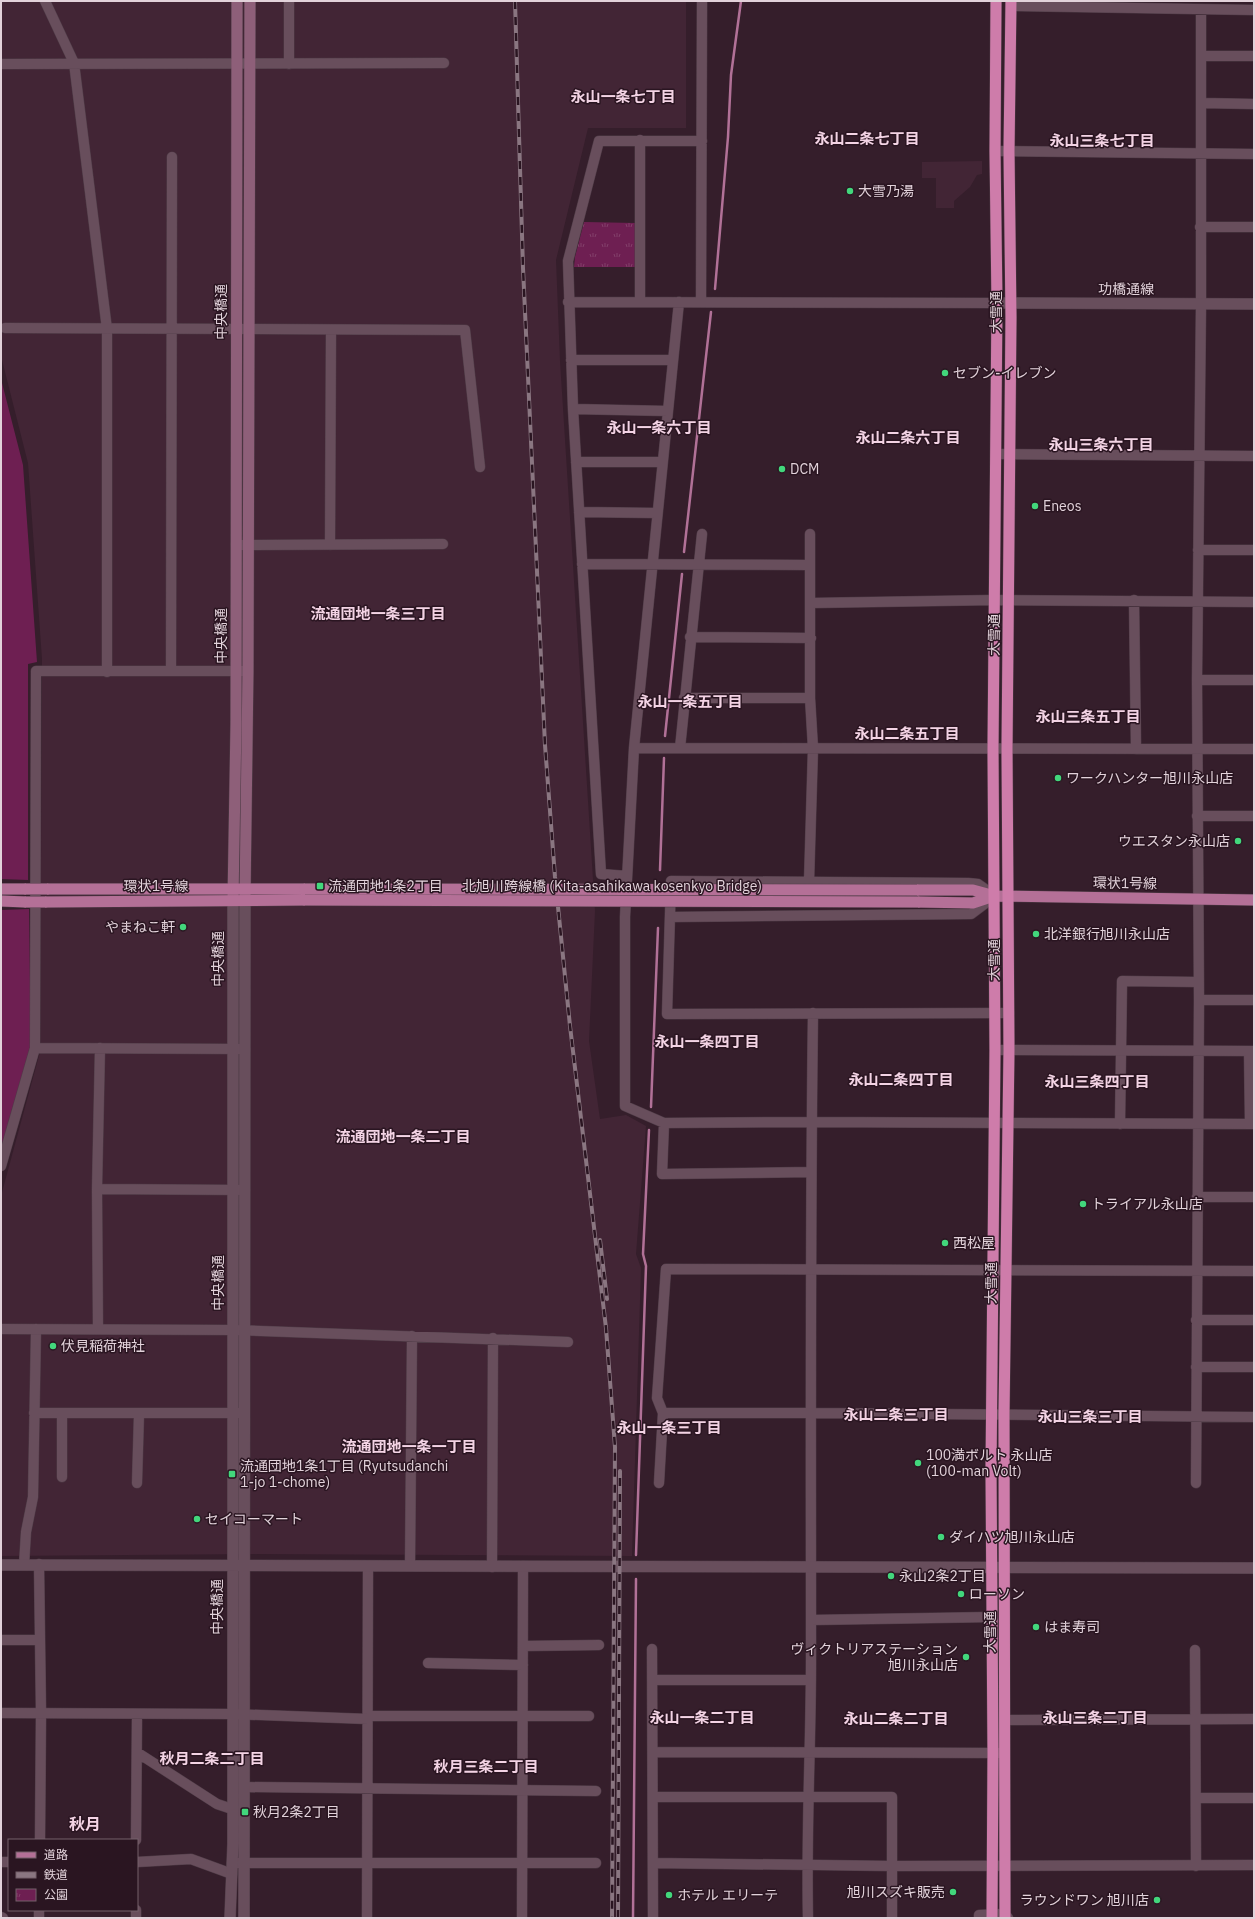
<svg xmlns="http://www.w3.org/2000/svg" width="1255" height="1919" font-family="'IBM Plex Sans','Noto Sans JP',sans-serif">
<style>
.built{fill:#422535}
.grass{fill:#6e1f52}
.park{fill:url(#park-tufts)}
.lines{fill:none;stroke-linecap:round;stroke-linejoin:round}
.stream{stroke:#b17197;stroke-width:2.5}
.minor-casing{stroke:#4f3c47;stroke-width:11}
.tertiary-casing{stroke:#4f3c47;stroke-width:12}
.secondary-casing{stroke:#4f3c47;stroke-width:12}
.primary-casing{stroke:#4f3c47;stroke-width:12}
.trunk-casing{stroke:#4f3c47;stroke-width:12}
.minor{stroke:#684e5c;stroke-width:10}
.tertiary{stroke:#684e5c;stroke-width:11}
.secondary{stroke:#8e5f79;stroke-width:11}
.primary{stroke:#b47097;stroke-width:11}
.trunk{stroke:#ce7caa;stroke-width:11}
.rail-casing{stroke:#8a7681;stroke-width:4}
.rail{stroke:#2a1521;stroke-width:2.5;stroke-dasharray:8;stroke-linecap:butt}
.primary-bridge-casing{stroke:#4f3c47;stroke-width:12;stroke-linecap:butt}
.primary-bridge{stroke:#b47097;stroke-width:11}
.poi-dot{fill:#42d77c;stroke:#2a1521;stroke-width:1.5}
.labels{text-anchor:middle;stroke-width:3;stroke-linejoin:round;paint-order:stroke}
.poi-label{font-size:14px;fill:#e2d2da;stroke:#2a1521;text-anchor:start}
.street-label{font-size:14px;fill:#e2d2da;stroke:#2a1521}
.neighbourhood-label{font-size:15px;font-weight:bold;fill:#f3d3e4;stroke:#2a1521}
.quarter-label{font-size:16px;font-weight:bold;fill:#f3d3e4;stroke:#2a1521}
</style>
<defs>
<pattern id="park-tufts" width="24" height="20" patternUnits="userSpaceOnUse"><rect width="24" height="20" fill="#6e1f52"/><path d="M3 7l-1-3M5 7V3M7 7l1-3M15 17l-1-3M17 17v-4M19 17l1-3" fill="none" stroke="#823f6a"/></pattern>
</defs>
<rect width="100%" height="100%" fill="#351e2b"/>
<path class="built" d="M 1,1 L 686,1 L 686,128 L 588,128 L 556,260 L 560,361 L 595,911 L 589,1041 L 600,1119 L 626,1115 L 646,1126 L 636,1254 L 641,1268 L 632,1556 L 256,1554 L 1,1556 L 1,1196 L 40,1052 L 42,659 L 28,463 L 1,356 Z
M 982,161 L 982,174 L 977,175 L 970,187 L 954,201 L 954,208 L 936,208 L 936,178 L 922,178 L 922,162 Z"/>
<path class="grass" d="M 1,379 L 23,465 L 37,662 L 28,664 L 28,880 L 1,879 Z
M 29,909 L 31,1050 L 1,1154 L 1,910 Z"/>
<path class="park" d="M 584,222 L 635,223 L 635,267 L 574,267 L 575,257 Z"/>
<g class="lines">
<path class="stream" d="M 715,289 L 728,137 L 731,75 L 741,1
M 684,552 L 711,312
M 665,736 L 682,574
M 660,870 L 664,758
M 651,1107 L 658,928
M 636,1555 L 646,1266 L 643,1254 L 649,1130
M 633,1918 L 636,1579"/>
<defs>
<path id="minor" d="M 45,1 L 74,63 L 107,329 L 107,672
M 1011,6 L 1254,10
M 1201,56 L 1254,56
M 1,64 L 444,63
M 289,64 L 289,1
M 1201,103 L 1254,104
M 995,151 L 1254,154
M 1200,227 L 1254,227
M 568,302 L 997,303
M 640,302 L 640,140
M 679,302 L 634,748 L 625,917 L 625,1106 L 664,1123 L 811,1122 L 1254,1124
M 701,302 L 702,1
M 5,328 L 465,330 L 480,467
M 571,360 L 673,360
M 573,409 L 668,411
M 996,454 L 1254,456
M 576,462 L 662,462
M 579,512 L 657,513
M 236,545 L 443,544
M 330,545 L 331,330
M 1198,550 L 1254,550
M 582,564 L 810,565
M 1134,600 L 1136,749
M 811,603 L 995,600 L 1254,602
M 690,637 L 811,638
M 171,671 L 172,157
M 1197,680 L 1254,680
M 684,698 L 810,698
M 634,748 L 1254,749
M 680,748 L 702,534
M 1197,816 L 1254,816
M 627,876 L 601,874 L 573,409 L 568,261 L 599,141 L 702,141
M 809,882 L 813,748 L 810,698 L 810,534
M 670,917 L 971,914 L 995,896 L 978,884 L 968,883 L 671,881 L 667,1014 L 1009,1013
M 1199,1000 L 1254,1000
M 35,1048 L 245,1049
M 995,1050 L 1254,1051
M 1249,1051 L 1250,1124
M 664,1123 L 662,1174 L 811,1172
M 1120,1124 L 1122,981 L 1197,982
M 1,1166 L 35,1048 L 36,671 L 248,671
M 97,1189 L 245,1190
M 1197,1197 L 1254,1197
M 1196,1320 L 1254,1320
M 1,1329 L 233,1330 L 568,1342
M 98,1329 L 97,1189 L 100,1048
M 1196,1367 L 1254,1367
M 34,1413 L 240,1413
M 62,1413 L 62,1477
M 663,1413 L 657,1398 L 666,1269 L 1254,1271
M 137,1483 L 139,1414
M 659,1483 L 663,1413 L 810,1413 L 1254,1417
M 1196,1483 L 1199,1000 L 1197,680 L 1201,304 L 1201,10
M 39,1564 L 41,1713 L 40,1840
M 24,1565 L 26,1532 L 33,1497 L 36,1329
M 410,1566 L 412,1336
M 492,1567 L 493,1338
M 811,1620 L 992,1617
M 1,1640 L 40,1640
M 523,1646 L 599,1645
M 652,1649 L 653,1918
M 1195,1650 L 1196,1866
M 428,1663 L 523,1665
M 653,1680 L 811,1680
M 1,1713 L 232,1714 L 368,1719
M 368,1716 L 589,1716
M 1006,1720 L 1254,1719
M 653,1752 L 1000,1753
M 138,1753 L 217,1804 L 232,1809
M 245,1787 L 596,1791
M 653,1797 L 892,1797 L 892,1918
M 1196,1798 L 1254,1798
M 136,1840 L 137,1715
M 1,1862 L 9,1862
M 137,1862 L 191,1859 L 232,1874
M 232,1863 L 596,1863
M 653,1863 L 892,1866 L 1254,1865
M 136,1910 L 136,1918
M 1,1917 L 3,1918
M 39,1918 L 39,1910
M 367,1918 L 368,1566
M 522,1918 L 523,1566
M 808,1918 C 806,1831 811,1745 811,1659 C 811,1443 810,1228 813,1013
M 979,1918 L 979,1915 L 1005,1914 L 1008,1918"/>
<path id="tertiary" d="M 997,303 L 1254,304
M 1,1565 L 1254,1568
M 230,1918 L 233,1843 L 233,900
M 244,1918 L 245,900"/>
<path id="secondary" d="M 245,898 L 248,671 L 250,1
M 233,900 L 236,723 L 237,1"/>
<path id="primary" d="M 1,889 L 26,889
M 47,889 L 305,889
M 917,890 L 973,890 L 995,896 L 1254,900
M 1,901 L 26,902
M 45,902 L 305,900
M 918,902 L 973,903 L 994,896"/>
<path id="trunk" d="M 992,1918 L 993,1753 L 991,1470 L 995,1050 L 993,749 L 997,303 L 995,151 L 996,1
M 1005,1918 L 1004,1414 L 1009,1050 L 1007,749 L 1011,317 L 1009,151 L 1011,1"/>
</defs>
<use href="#minor" class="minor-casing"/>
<use href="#tertiary" class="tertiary-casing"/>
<use href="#secondary" class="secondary-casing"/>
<use href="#primary" class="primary-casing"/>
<use href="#trunk" class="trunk-casing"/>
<use href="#minor" class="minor"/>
<use href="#tertiary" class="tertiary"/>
<use href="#secondary" class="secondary"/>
<use href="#primary" class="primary"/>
<use href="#trunk" class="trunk"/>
<defs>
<path id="rail" d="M 515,1 L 523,268 L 545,745 L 555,877 L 570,1026 L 606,1328 L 615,1447 L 612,1918
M 600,1240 L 607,1299
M 618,1918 L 620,1471"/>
</defs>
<use href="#rail" class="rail-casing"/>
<use href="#rail" class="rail"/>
<defs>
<path id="primary-bridge" d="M 26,889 L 47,889
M 305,889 L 917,890
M 305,900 L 918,902
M 26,902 L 45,902"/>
</defs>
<use href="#primary-bridge" class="primary-bridge-casing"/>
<use href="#primary-bridge" class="primary-bridge"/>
</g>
<g class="poi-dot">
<circle cx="850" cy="191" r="4"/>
<circle cx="945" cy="373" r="4"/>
<circle cx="782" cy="469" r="4"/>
<circle cx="1035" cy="506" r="4"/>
<circle cx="1058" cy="778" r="4"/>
<circle cx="1238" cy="841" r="4"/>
<rect x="316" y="882" width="8" height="8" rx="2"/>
<circle cx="183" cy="927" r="4"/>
<circle cx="1036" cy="934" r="4"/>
<circle cx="1083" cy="1204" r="4"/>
<circle cx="945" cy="1243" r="4"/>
<circle cx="53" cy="1346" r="4"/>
<circle cx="918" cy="1463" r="4"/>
<rect x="228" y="1470" width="8" height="8" rx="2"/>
<circle cx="197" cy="1519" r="4"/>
<circle cx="941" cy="1537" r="4"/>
<circle cx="891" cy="1576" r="4"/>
<circle cx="961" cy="1594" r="4"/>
<circle cx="1036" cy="1627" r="4"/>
<circle cx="966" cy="1657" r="4"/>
<rect x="241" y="1808" width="8" height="8" rx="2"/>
<circle cx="953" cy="1892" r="4"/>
<circle cx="669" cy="1895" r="4"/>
<circle cx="1157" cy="1900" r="4"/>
</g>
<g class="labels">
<g class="poi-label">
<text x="858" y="196">大雪乃湯</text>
<text x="953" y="378">セブン-イレブン</text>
<text x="790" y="474">DCM</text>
<text x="1043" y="511">Eneos</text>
<text x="1066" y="783">ワークハンター旭川永山店</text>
<text x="1230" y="846" text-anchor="end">ウエスタン永山店</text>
<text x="328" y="891">流通団地1条2丁目</text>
<text x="175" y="932" text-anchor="end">やまねこ軒</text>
<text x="1044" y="939">北洋銀行旭川永山店</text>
<text x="1091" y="1209">トライアル永山店</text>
<text x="953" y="1248">西松屋</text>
<text x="61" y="1351">伏見稲荷神社</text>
<text x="926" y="1460">100満ボルト 永山店<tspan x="926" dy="16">(100-man Volt)</tspan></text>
<text x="240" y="1471">流通団地1条1丁目 (Ryutsudanchi<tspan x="240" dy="16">1-jo 1-chome)</tspan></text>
<text x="205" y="1524">セイコーマート</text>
<text x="949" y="1542">ダイハツ旭川永山店</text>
<text x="899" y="1581">永山2条2丁目</text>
<text x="969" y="1599">ローソン</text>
<text x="1044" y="1632">はま寿司</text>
<text x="958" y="1654" text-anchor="end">ヴィクトリアステーション<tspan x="958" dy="16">旭川永山店</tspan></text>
<text x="253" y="1817">秋月2条2丁目</text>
<text x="945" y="1897" text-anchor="end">旭川スズキ販売</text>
<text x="677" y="1900">ホテル エリーテ</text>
<text x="1149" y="1905" text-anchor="end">ラウンドワン 旭川店</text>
</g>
<g class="street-label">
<text x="1126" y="294">功橋通線</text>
<text transform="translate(221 312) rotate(-90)" y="5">中央橋通</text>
<text transform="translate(996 312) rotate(-90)" y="5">大雪通</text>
<text transform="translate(994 635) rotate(-89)" y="5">大雪通</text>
<text transform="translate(221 636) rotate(-90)" y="5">中央橋通</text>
<text transform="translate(1125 883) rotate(1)" y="5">環状1号線</text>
<text x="156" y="891">環状1号線</text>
<text x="612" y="891">北旭川跨線橋 (Kita-asahikawa kosenkyo Bridge)</text>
<text transform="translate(218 959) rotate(-90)" y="5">中央橋通</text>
<text transform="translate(994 960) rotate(-90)" y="5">大雪通</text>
<text transform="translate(218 1283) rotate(-90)" y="5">中央橋通</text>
<text transform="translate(991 1283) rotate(-90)" y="5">大雪通</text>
<text transform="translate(217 1607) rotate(-90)" y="5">中央橋通</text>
<text transform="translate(990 1632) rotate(-90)" y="5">大雪通</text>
</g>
<g class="neighbourhood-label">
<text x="623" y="102">永山一条七丁目</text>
<text x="867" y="144">永山二条七丁目</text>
<text x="1102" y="146">永山三条七丁目</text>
<text x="659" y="433">永山一条六丁目</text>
<text x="908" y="443">永山二条六丁目</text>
<text x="1101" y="450">永山三条六丁目</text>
<text x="378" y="619">流通団地一条三丁目</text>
<text x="690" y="707">永山一条五丁目</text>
<text x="1088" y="722">永山三条五丁目</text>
<text x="907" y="739">永山二条五丁目</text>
<text x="707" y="1047">永山一条四丁目</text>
<text x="901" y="1085">永山二条四丁目</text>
<text x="1097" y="1087">永山三条四丁目</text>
<text x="403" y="1142">流通団地一条二丁目</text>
<text x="896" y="1420">永山二条三丁目</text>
<text x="1090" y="1422">永山三条三丁目</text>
<text x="669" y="1433">永山一条三丁目</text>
<text x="409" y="1452">流通団地一条一丁目</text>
<text x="702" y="1723">永山一条二丁目</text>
<text x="1095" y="1723">永山三条二丁目</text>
<text x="896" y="1724">永山二条二丁目</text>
<text x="212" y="1764">秋月二条二丁目</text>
<text x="486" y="1772">秋月三条二丁目</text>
</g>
<g class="quarter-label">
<text x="85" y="1830">秋月</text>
</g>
</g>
<rect width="1255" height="1919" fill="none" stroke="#e2d2da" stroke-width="4"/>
<rect x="8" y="1839" width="130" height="72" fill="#2a1521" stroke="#74616b"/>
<rect x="16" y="1852" width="20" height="6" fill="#b47097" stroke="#74616b"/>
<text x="44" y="1859" font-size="12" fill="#e2d2da">道路</text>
<rect x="16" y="1872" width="20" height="6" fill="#8a7681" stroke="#74616b"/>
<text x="44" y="1879" font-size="12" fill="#e2d2da">鉄道</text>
<rect x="16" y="1889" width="20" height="12" fill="url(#park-tufts)" stroke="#74616b"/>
<text x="44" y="1899" font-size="12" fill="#e2d2da">公園</text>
</svg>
